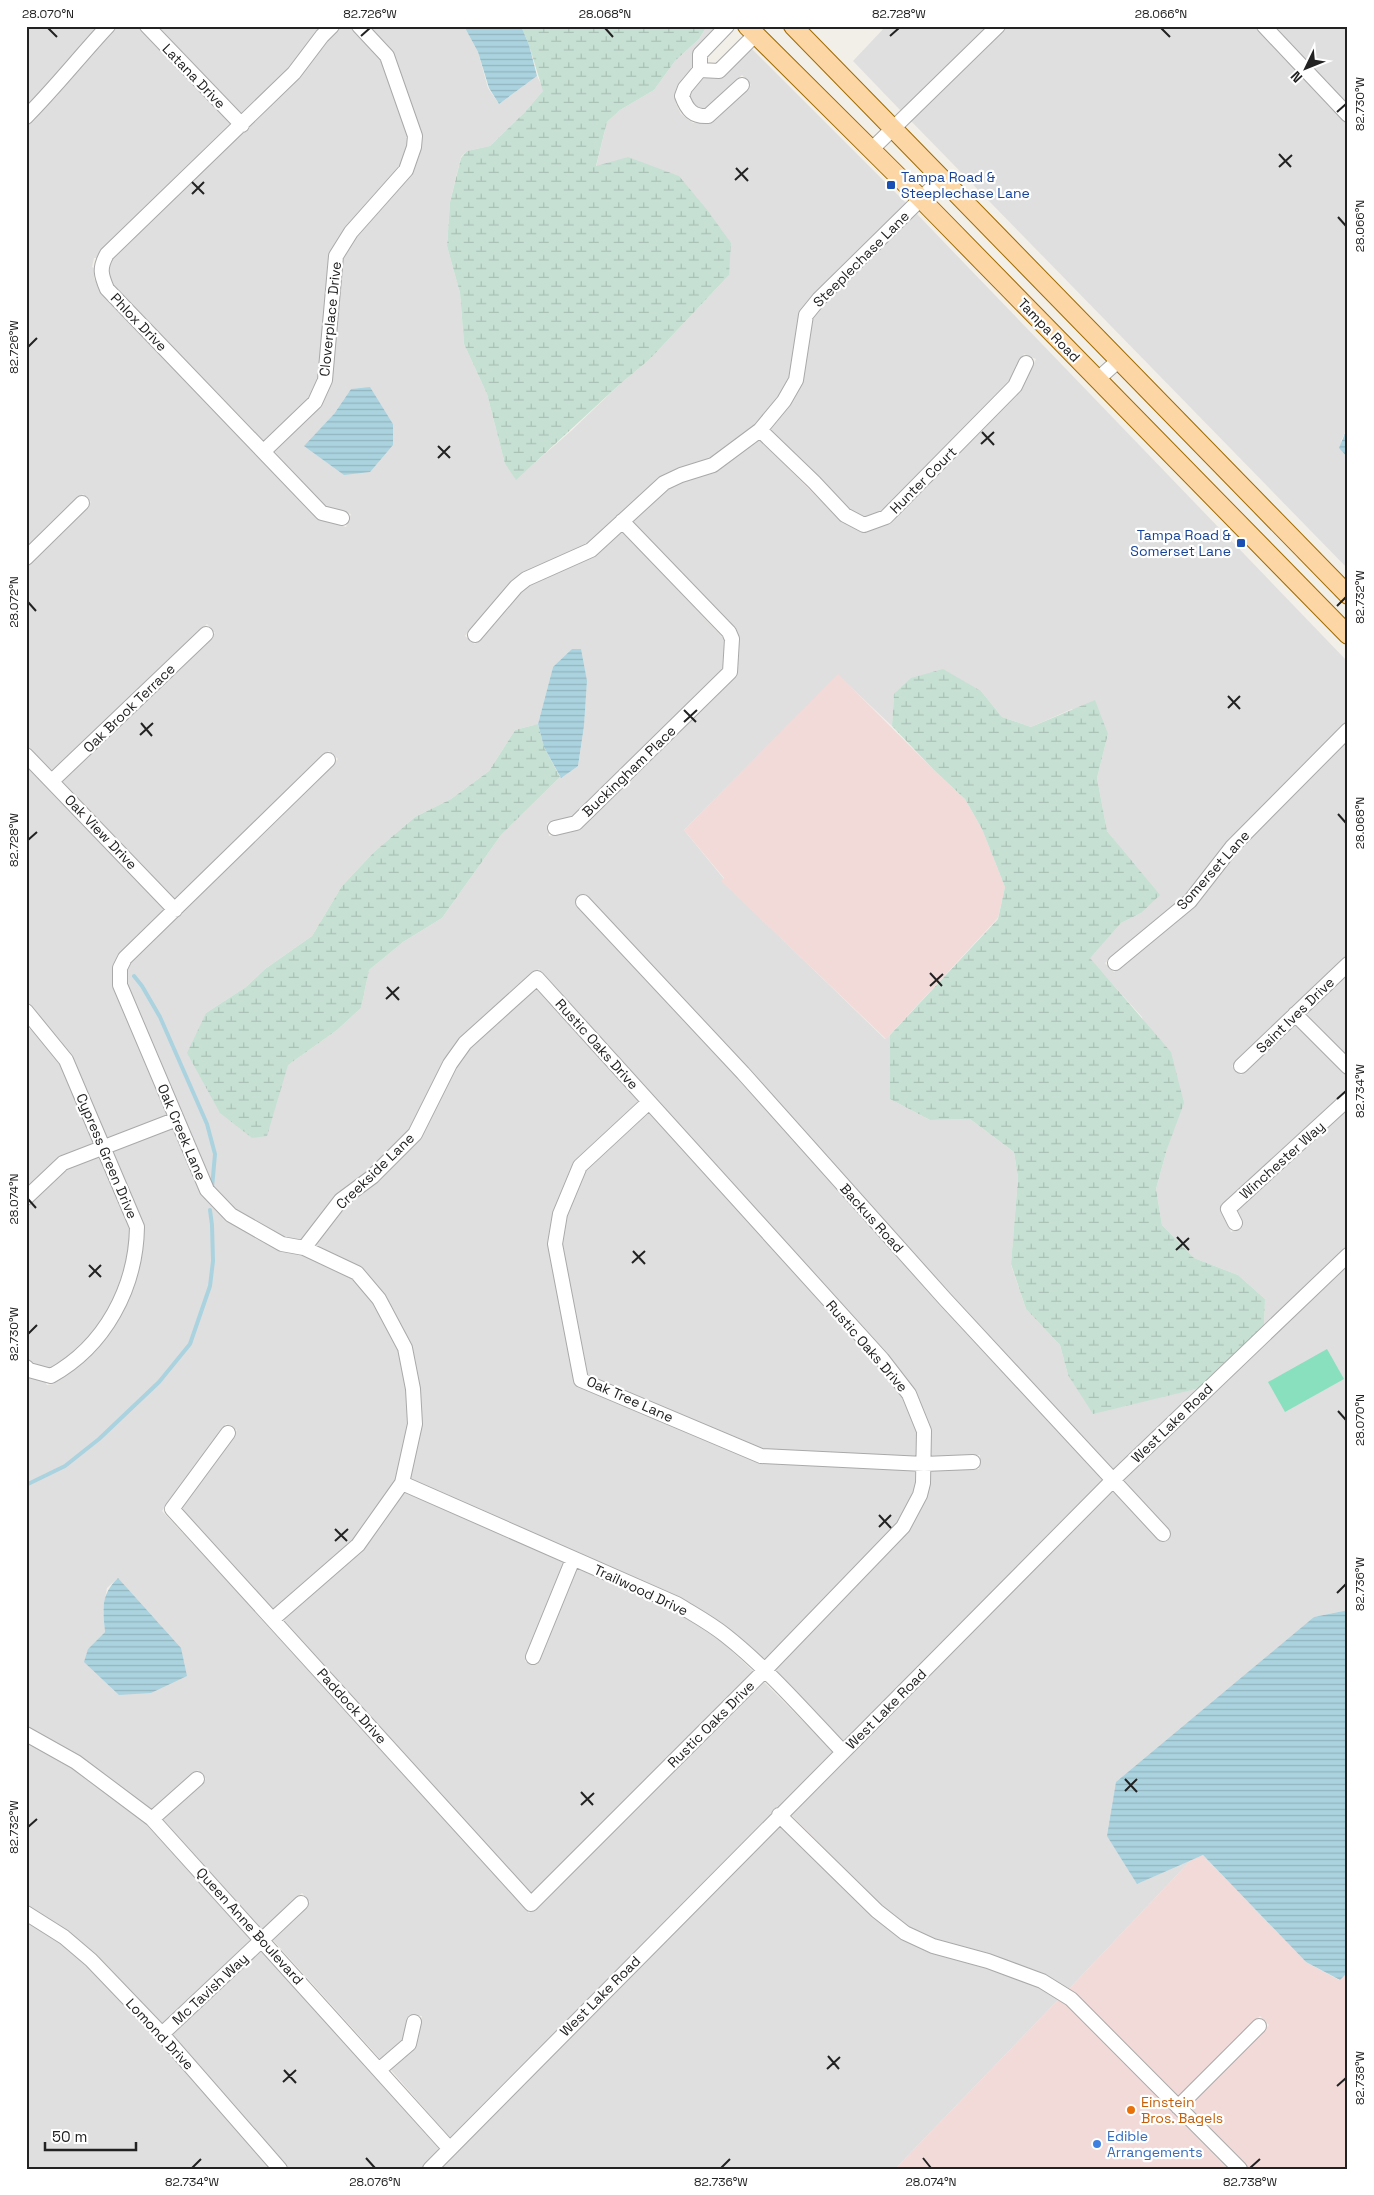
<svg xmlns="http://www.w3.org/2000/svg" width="1374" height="2195" font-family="'Space Grotesk',sans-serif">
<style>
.residential{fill:#e0dfdf;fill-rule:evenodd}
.commercial{fill:#f2dad9}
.wetland{fill:url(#wetland-marsh)}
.pitch{fill:#88e0be}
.water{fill:url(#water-rules)}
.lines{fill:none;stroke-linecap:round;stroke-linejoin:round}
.stream{stroke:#aad3df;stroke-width:4}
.minor-casing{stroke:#a9a9a9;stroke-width:16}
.major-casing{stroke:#a06b00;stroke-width:20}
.minor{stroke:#fff;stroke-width:14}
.major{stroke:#fcd6a4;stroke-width:18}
.ticks{fill:none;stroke:#222;stroke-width:2}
.transit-dot{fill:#1a4fb4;stroke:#fff;stroke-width:2}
.food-dot{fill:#e8710a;stroke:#fff;stroke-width:2}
.shop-dot{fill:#3f7fe0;stroke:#fff;stroke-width:2}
.labels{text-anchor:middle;stroke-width:4.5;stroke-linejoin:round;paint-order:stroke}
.street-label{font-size:14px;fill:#222;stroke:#fff}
.transit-label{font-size:14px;fill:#164399;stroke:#fff;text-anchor:start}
.food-label{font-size:14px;fill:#c56008;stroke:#fff;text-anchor:start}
.shop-label{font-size:14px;fill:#366cbe;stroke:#fff;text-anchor:start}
.neatline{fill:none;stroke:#222;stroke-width:2}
.ticks-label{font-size:12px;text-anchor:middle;fill:#222}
</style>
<defs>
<pattern id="wetland-marsh" width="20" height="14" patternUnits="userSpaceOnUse" patternTransform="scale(1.25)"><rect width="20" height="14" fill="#c6e0d4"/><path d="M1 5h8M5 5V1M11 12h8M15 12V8" fill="none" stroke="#aac0b6"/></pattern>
<pattern id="water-rules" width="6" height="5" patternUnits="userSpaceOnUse" patternTransform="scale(1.25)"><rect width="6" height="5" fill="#aad3df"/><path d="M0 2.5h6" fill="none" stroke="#92b5bf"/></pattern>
</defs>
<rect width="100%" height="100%" fill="#f2efe9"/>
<path class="residential" d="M 26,26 L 100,26 L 71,56 L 47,87 L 26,108 Z
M 117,26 L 138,26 L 232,125 L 102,250 L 97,258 L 94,258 L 92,267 L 94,268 L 94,278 L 101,293 L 317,518 L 346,527 L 351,514 L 326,507 L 274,451 L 320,407 L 331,382 L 342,257 L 356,235 L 411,174 L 421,149 L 368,26 L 464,26 L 478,52 L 488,88 L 499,104 L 537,76 L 544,90 L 524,113 L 490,146 L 467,151 L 461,157 L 450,202 L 447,246 L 460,293 L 464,344 L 487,394 L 505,464 L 516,479 L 571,431 L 620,384 L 650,359 L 729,275 L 596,167 L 607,122 L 620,110 L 654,90 L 675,61 L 699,39 L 707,26 L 719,26 L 694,68 L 678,87 L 675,95 L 676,104 L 681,114 L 693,123 L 708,123 L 751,85 L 742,75 L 706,110 L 700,110 L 694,106 L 689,95 L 690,91 L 703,77 L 751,48 L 907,204 L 800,315 L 789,378 L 778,398 L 755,426 L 710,459 L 660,479 L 588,545 L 511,583 L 465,636 L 475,644 L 520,592 L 529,585 L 594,556 L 621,530 L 726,641 L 723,670 L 573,817 L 547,823 L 549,836 L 577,830 L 737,672 L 739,639 L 735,627 L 631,521 L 667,489 L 682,482 L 716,471 L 759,439 L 840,520 L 861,531 L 1021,389 L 1036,359 L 1024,354 L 1010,383 L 883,511 L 865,517 L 850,510 L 769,429 L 789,405 L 813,317 L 824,303 L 916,213 L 1348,662 L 1348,721 L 1227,842 L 1185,896 L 1105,963 L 1114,972 L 1193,906 L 1236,851 L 1348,739 L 1348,955 L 1232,1066 L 1241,1075 L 1295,1024 L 1348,1077 L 1348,1091 L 1224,1204 L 1222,1212 L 1231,1232 L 1243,1226 L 1236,1210 L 1348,1108 L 1348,1247 L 1264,1327 L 1265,1299 L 1238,1275 L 1194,1258 L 1162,1225 L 1156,1189 L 1167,1149 L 1142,1017 L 1089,958 L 1121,923 L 1141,913 L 1126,855 L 1107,831 L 1097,778 L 1108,734 L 1072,709 L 1031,727 L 1002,717 L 981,691 L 894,694 L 892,726 L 838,675 L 684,830 L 724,879 L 722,881 L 885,1039 L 890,1035 L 890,1099 L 930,1120 L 970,1119 L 1014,1152 L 1018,1178 L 1011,1265 L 1026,1309 L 1060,1345 L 1068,1375 L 1159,1397 L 1200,1388 L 844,1742 L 773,1670 L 927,1496 L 930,1483 L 930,1471 L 979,1469 L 980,1455 L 930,1457 L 930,1428 L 915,1391 L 887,1355 L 539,969 L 459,1040 L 409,1131 L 302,1240 L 285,1237 L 235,1209 L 213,1186 L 185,1123 L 182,1111 L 179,1109 L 127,983 L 126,968 L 130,961 L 338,759 L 329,751 L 176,900 L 62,781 L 215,633 L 207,624 L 53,772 L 26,745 L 26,567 L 91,502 L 83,494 L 26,549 L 26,126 L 57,96 L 81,64 ZM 370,388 L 393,424 L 334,414 L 351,389 ZM 553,667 L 587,681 L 584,726 L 578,766 L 560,777 L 501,835 L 442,918 L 403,942 L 369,970 L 361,1008 L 337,1030 L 288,1065 L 206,1013 L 246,987 L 265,969 L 312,936 L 342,886 L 374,852 L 415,817 L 451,799 L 489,771 L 515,730 L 538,724 Z
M 158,26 L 323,26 L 289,69 L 243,115 Z
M 341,26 L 349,26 L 381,60 L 408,137 L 407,147 L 401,167 L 346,228 L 330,253 L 318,379 L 310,399 L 265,442 L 113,285 L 107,273 L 108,265 L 112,258 L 299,78 L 327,40 Z
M 886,26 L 989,26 L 902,112 L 853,61 Z
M 1007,26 L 1254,26 L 1348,125 L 1348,426 L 1341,441 L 1348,449 L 1348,569 L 911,121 Z
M 1274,26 L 1348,26 L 1348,105 Z
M 26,765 L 166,910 L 120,953 L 113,969 L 114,988 L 167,1116 L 108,1140 L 72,1057 L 26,1000 Z
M 1348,973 L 1348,1057 L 1305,1014 Z
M 536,987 L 639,1102 L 575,1161 L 553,1214 L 575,1382 L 578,1386 L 758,1462 L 916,1471 L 914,1493 L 898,1524 L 764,1662 L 730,1630 L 680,1598 L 410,1479 L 422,1423 L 419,1387 L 411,1344 L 385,1296 L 362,1269 L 314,1245 L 346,1204 L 377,1182 L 470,1047 Z
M 31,1028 L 60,1064 L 94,1145 L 26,1189 L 26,1032 Z
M 648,1111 L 876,1364 L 903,1398 L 917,1433 L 917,1457 L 763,1450 L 588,1375 L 562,1243 L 566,1215 L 585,1170 Z
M 172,1128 L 201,1193 L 226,1220 L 278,1250 L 301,1254 L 352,1279 L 374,1304 L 399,1351 L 406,1390 L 408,1424 L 396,1481 L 354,1540 L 274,1610 L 180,1507 L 237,1430 L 226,1424 L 162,1511 L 268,1624 L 529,1913 L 763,1681 L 834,1752 L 450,2138 L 390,2069 L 415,2044 L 422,2016 L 409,2015 L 403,2040 L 381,2060 L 272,1939 L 310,1902 L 302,1893 L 263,1930 L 162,1819 L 206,1779 L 198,1770 L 153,1811 L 80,1756 L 26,1727 L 26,1377 L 45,1382 L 47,1385 L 54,1384 L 56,1380 L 70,1372 L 107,1336 L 123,1312 L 142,1254 L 143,1226 L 113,1152 ZM 118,1578 L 119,1694 L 88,1649 L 105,1632 L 103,1609 L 107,1588 Z
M 99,1157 L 130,1229 L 129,1252 L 112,1306 L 98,1327 L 61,1363 L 50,1369 L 33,1364 L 26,1357 L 26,1206 L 66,1168 Z
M 1348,1264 L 1348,1610 L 1314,1617 L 1137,1884 L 1192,1859 L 1069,1989 L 1045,1974 L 990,1955 L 936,1940 L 909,1927 L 882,1906 L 790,1814 L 1118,1484 Z
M 404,1492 L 565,1563 L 525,1661 L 537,1665 L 576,1568 L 673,1610 L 721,1641 L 754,1672 L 531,1894 L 283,1619 Z
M 26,1742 L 72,1768 L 147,1824 L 253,1939 L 163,2024 L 96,1954 L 68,1931 L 26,1905 Z
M 780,1825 L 872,1916 L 901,1939 L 930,1953 L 985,1968 L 1038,1987 L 1059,1999 L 895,2169 L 438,2169 Z
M 26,1922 L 60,1942 L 86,1965 L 157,2039 L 271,2169 L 26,2169 Z
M 261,1949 L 440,2148 L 421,2169 L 290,2169 L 171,2034 Z"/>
<path class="commercial" d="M 838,674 L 934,770 L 965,799 L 982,829 L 1005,887 L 998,918 L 886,1039 L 721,881 L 724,878 L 684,830 Z
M 1203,1855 L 1306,1962 L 1339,1980 L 1348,1972 L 1348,2169 L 1250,2169 L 1188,2106 L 1269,2025 L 1260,2016 L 1179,2097 L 1069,1989 L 1191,1860 Z
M 1059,1999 L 1066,2004 L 1229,2169 L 895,2169 Z"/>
<path class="wetland" d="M 521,26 L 707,26 L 699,39 L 675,61 L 654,90 L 620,110 L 607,122 L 596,166 L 628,157 L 679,176 L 708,211 L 731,243 L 729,275 L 650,359 L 620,384 L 516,480 L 505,464 L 487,394 L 464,344 L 460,293 L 447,246 L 450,202 L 461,158 L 467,151 L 490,146 L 524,113 L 543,91 L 529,45 Z
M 943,669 L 981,691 L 1002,717 L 1031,727 L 1095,700 L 1108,734 L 1097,778 L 1107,831 L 1160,895 L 1141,913 L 1121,923 L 1090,958 L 1171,1052 L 1184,1103 L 1167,1149 L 1156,1189 L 1162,1225 L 1194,1258 L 1238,1275 L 1265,1299 L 1264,1327 L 1200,1388 L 1093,1414 L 1068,1375 L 1060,1345 L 1026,1309 L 1011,1264 L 1018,1178 L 1014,1152 L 970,1119 L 930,1120 L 890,1099 L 890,1035 L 998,919 L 1005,887 L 982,829 L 965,799 L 934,770 L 892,726 L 894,694 L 911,678 Z
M 538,724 L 544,747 L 560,777 L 501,835 L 442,918 L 403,942 L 369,970 L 361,1008 L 337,1030 L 288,1065 L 267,1136 L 252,1138 L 220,1113 L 187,1053 L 206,1013 L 246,987 L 265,969 L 312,936 L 342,886 L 374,852 L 415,817 L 451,799 L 489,771 L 515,730 Z"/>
<path class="pitch" d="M 1327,1349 L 1344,1379 L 1285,1412 L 1268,1382 Z"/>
<path class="water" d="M 464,26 L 521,26 L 529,45 L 537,76 L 499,104 L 489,88 L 478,52 Z
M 370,387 L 393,424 L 393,445 L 370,472 L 344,475 L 304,446 L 334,414 L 351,389 Z
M 1348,426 L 1348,458 L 1339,448 Z
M 572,649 L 581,649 L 587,681 L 584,726 L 578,766 L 561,778 L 544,747 L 538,724 L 553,667 Z
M 118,1578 L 181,1648 L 187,1676 L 151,1693 L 119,1695 L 84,1662 L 88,1649 L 105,1632 C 103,1610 100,1595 118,1578 Z
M 1348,1610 L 1348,1744 L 1345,1747 L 1348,1752 L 1348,1972 L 1340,1980 L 1306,1962 L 1203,1855 L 1137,1884 L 1107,1836 L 1116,1782 L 1314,1617 Z"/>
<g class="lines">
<path class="stream" d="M 134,976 L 142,986 L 160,1017 L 207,1124 L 215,1154 L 212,1188
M 26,1485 L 65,1466 L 99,1439 L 159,1382 L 190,1344 L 210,1286 L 213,1261 L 212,1225 L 210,1210"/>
<defs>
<path id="minor" d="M 147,26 L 242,125
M 332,26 L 322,36 L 294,73 L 107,254 C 99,268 101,275 107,289 L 322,513 L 342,518
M 727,26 L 700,54 L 700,70 L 685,88 L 682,96 C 687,110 693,117 708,116 L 742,85
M 1264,26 L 1348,115
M 700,70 L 719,71 L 755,35
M 26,117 C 55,88 80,56 108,26
M 872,149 L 998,26
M 1098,379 L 1119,360
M 760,430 L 814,482 L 845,515 L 864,525 L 886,517 L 1015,386 L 1026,363
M 264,451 L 315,402 L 325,380 L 336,256 L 351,232 L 406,170 L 414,147 L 415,136 L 387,56 L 359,26
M 26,558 L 82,503
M 475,635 L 516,587 L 526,579 L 591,550 L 664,483 L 681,475 L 713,465 L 760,430 L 784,401 L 796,380 L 806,315 L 819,299 L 942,178
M 26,755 L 175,910
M 52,781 L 206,634
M 555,828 L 576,823 L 730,672 L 732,639 L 729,632 L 622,521
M 583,902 L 743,1073 L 945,1299 L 1163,1534
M 1115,963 L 1190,901 L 1232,847 L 1348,730
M 26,1011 L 66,1060 L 137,1227 C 136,1288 105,1346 51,1376 L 29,1370 L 26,1367
M 1295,1014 L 1348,1067
M 1241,1066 L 1348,964
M 649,1102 L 580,1166 L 560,1214 L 555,1244 L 581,1380 L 761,1456 L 924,1464 L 973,1462
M 26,1198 L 63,1163 L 177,1119
M 1235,1223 L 1228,1209 L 1348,1099
M 228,1433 L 172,1509 L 531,1904 L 764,1671 L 903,1527 L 920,1495 L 923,1483 L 924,1431 L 909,1394 L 882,1359 L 537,978 L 465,1043 L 450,1064 L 415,1134 L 372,1177 L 341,1200 L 304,1248
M 402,1483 L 677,1604 C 693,1614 710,1623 725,1635 C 767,1668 806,1713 843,1752
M 273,1619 L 358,1545 L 402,1483 L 415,1424 L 413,1389 L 405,1348 L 379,1299 L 357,1273 L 304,1248 L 282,1244 L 231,1215 L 207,1190 L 120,985 L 120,968 L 125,958 L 328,760
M 533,1657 L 573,1559
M 26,1734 L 76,1762 L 152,1819 L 449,2148
M 779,1815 L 877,1911 L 905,1933 L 933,1946 L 988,1961 L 1042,1981 L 1071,1999 L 1240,2169
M 152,1819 L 197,1779
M 26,1913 L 64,1937 L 91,1960 L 162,2034 L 280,2169
M 162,2034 L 301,1903
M 380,2069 L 409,2044 L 414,2022
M 1178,2107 L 1259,2026
M 430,2169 L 1113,1480 L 1348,1255"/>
<path id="major" d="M 747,26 L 921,199 L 1348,635
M 793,26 L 1348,595"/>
</defs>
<use href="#minor" class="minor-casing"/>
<use href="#major" class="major-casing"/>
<use href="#minor" class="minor"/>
<use href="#major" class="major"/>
</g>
<path class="ticks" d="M 48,28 L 57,37M 605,28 L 613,37M 1161,28 L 1170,37M 361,36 L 370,28M 890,36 L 899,28M 1337,112 L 1346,104M 1279,154 L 1291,167M 1279,167 L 1292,155M 736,168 L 748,181M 735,180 L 748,168M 192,182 L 204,194M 192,194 L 204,182M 1338,217 L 1346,226M 28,347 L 37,338M 982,432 L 994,445M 981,444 L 994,432M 438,446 L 450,458M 438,458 L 450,446M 28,602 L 36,611M 1337,606 L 1346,597M 1228,696 L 1240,709M 1228,708 L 1240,696M 684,710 L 696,722M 684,722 L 697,710M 141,723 L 152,736M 140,735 L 153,723M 1338,814 L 1346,823M 28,840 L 37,832M 930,973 L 942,986M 930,986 L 943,974M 387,987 L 399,1000M 386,999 L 399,987M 1337,1099 L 1346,1091M 28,1199 L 36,1208M 1177,1237 L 1189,1250M 1176,1250 L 1189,1238M 633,1251 L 645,1264M 632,1263 L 645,1251M 89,1265 L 101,1277M 89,1277 L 101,1265M 28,1334 L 37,1325M 1338,1411 L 1346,1420M 879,1515 L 891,1528M 879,1527 L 891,1515M 335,1529 L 347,1541M 335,1541 L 348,1529M 1337,1593 L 1346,1584M 1125,1779 L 1137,1792M 1125,1791 L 1137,1779M 581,1792 L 593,1805M 581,1805 L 594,1793M 28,1827 L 37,1819M 828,2056 L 839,2069M 827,2069 L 840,2057M 284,2070 L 296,2083M 283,2082 L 296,2070M 1337,2086 L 1346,2078M 366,2158 L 375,2168M 923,2158 L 931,2168M 192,2168 L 201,2159M 721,2168 L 730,2159M 1250,2168 L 1260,2159"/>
<g class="transit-dot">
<rect x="886" y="180" width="10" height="10" rx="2.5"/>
<rect x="1236" y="538" width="10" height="10" rx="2.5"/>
</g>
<circle class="food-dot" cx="1131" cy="2110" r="5"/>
<circle class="shop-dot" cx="1097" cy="2144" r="5"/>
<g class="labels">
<g class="street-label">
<text transform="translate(194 76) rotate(46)" y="5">Latana Drive</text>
<text transform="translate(861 259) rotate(-45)" y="5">Steeplechase Lane</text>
<text transform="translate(330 319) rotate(-84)" y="5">Cloverplace Drive</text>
<text transform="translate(139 322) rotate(46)" y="5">Phlox Drive</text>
<text transform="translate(1049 330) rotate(46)" y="5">Tampa Road</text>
<text transform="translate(923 480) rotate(-45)" y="5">Hunter Court</text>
<text transform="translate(129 708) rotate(-44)" y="5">Oak Brook Terrace</text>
<text transform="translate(629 771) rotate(-44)" y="5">Buckingham Place</text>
<text transform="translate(101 832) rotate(46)" y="5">Oak View Drive</text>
<text transform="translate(1213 870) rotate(-48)" y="5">Somerset Lane</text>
<text transform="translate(1295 1015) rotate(-44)" y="5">Saint Ives Drive</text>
<text transform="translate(597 1044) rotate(48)" y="5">Rustic Oaks Drive</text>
<text transform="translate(182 1132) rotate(67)" y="5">Oak Creek Lane</text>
<text transform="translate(107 1156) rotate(67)" y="5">Cypress Green Drive</text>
<text transform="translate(1282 1160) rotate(-42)" y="5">Winchester Way</text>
<text transform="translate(375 1171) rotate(-44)" y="5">Creekside Lane</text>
<text transform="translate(872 1218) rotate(48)" y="5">Backus Road</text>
<text transform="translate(867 1346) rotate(49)" y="5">Rustic Oaks Drive</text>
<text transform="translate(630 1399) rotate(24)" y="5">Oak Tree Lane</text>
<text transform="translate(1172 1423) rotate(-44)" y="5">West Lake Road</text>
<text transform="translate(641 1590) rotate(25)" y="5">Trailwood Drive</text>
<text transform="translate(352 1706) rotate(48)" y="5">Paddock Drive</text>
<text transform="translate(886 1709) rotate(-45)" y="5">West Lake Road</text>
<text transform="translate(711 1724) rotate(-45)" y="5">Rustic Oaks Drive</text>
<text transform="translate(250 1926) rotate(48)" y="5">Queen Anne Boulevard</text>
<text transform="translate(210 1989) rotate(-43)" y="5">Mc Tavish Way</text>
<text transform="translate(600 1996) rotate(-45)" y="5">West Lake Road</text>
<text transform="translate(160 2034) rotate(47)" y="5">Lomond Drive</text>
</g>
<g class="transit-label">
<text x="901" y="182">Tampa Road &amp;<tspan x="901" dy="16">Steeplechase Lane</tspan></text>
<text x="1231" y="540" text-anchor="end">Tampa Road &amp;<tspan x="1231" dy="16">Somerset Lane</tspan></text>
</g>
<g class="food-label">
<text x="1141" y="2107">Einstein<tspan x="1141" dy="16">Bros. Bagels</tspan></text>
</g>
<g class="shop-label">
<text x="1107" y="2141">Edible<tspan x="1107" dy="16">Arrangements</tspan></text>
</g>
</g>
<rect width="1374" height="2195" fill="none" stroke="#ffffff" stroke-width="55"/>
<g transform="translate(1306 68) rotate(227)" stroke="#ffffff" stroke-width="4" paint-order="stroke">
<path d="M0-4L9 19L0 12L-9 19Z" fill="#222222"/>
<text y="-8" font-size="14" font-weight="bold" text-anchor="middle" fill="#222222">N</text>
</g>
<path d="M45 2142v8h91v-8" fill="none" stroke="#222222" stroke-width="2.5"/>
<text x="52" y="2142" font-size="15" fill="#222222" stroke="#ffffff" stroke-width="4" paint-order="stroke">50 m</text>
<rect x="28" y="28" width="1318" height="2140" class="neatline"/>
<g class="ticks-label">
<text x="48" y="18">28.070°N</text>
<text x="370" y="18">82.726°W</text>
<text x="605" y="18">28.068°N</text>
<text x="899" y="18">82.728°W</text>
<text x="1161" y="18">28.066°N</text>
<text transform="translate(1360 104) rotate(-90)" y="4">82.730°W</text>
<text transform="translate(1360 226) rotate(-90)" y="4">28.066°N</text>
<text transform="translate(14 347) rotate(-90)" y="4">82.726°W</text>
<text transform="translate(1360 597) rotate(-90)" y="4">82.732°W</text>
<text transform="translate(14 602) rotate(-90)" y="4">28.072°N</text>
<text transform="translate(1360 823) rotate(-90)" y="4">28.068°N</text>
<text transform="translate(14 840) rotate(-90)" y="4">82.728°W</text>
<text transform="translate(1360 1091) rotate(-90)" y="4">82.734°W</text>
<text transform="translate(14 1199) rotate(-90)" y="4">28.074°N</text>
<text transform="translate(14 1334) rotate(-90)" y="4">82.730°W</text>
<text transform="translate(1360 1420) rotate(-90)" y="4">28.070°N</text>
<text transform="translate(1360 1584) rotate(-90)" y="4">82.736°W</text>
<text transform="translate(14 1827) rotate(-90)" y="4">82.732°W</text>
<text transform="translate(1360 2078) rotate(-90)" y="4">82.738°W</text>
<text x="192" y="2186">82.734°W</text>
<text x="375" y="2186">28.076°N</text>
<text x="721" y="2186">82.736°W</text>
<text x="931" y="2186">28.074°N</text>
<text x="1250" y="2186">82.738°W</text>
</g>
</svg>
